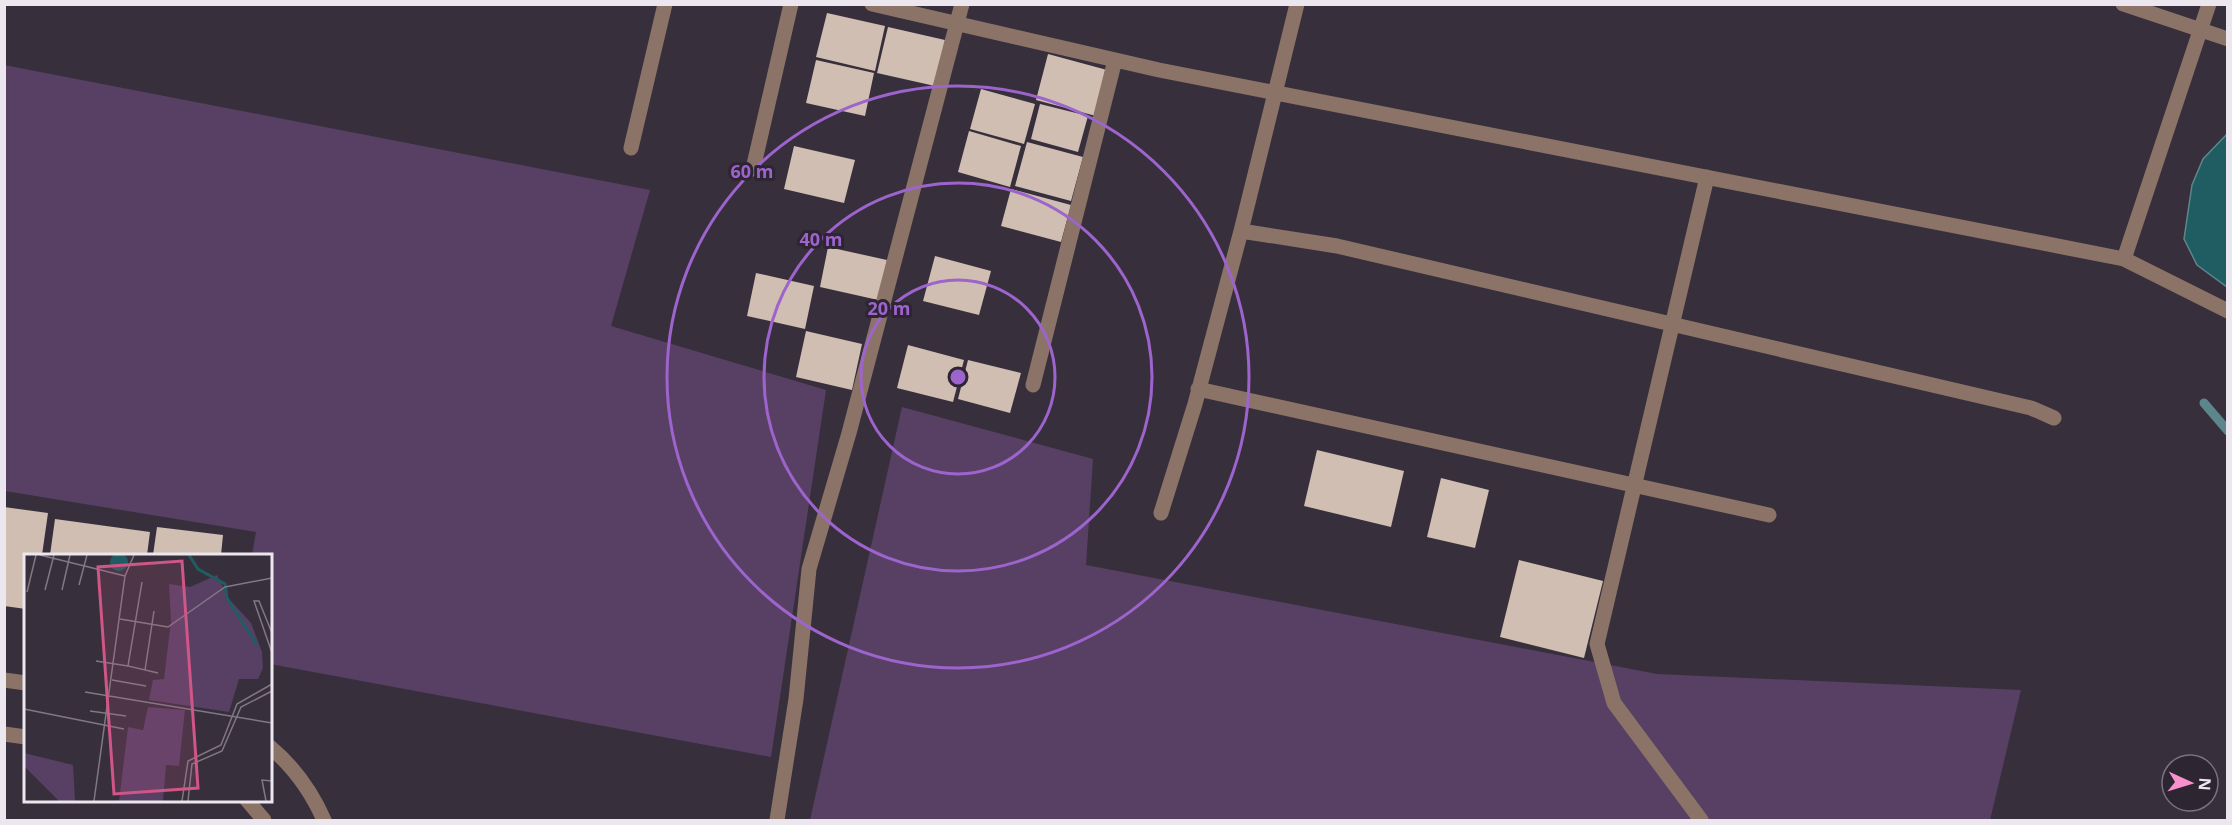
<svg xmlns="http://www.w3.org/2000/svg" width="2232" height="825" font-family="'Open Sans',sans-serif">
<style>
.green{fill:#574064}
.water{fill:#205d62;stroke:#5d868c;stroke-width:1.5}
.lines{fill:none;stroke-linecap:round;stroke-linejoin:round}
.stream{stroke:#5d868c;stroke-width:9}
.building{fill:#cfbeb1}
.minor{stroke:#8b7467;stroke-width:15}
.ring{fill:none;stroke:#9d64cd;stroke-width:3}
.inset-river{fill:none;stroke:#205d62;stroke-width:3}
.inset-road{fill:none;stroke:#807884;stroke-width:1.5}
.view{fill:#cf5687;fill-opacity:0.15;stroke:#cf5687;stroke-width:3}
.inset-edge{fill:none;stroke:#ece6ef;stroke-width:3}
.centre{fill:#9d64cd;stroke:#2e2532;stroke-width:3}
.ring-label{font-size:18px;text-anchor:middle;font-weight:bold;fill:#9d64cd;stroke:#2e2532;stroke-width:6;stroke-linejoin:round;paint-order:stroke}
</style>
<rect width="100%" height="100%" fill="#382f3d"/>
<path class="green" d="M 4,65 L 650,190 L 611,326 L 826,390 L 771,757 L 270,664 L 270,555 L 252,555 L 256,532 L 5,491 Z
M 902,407 L 1093,459 L 1086,565 L 1657,674 L 2021,690 L 1990,820 L 810,820 Z"/>
<path class="water" d="M 2227,134 L 2227,287 L 2197,265 L 2184,239 L 2192,185 L 2203,159 Z"/>
<g class="lines">
<path class="stream" d="M 2204,403 L 2228,431"/>
</g>
<path class="building" d="M 827,13 L 885,26 L 875,71 L 816,57 Z
M 888,27 L 945,40 L 935,86 L 877,73 Z
M 1048,54 L 1107,70 L 1096,116 L 1036,100 Z
M 816,60 L 874,73 L 865,116 L 806,103 Z
M 981,89 L 1035,104 L 1024,144 L 970,129 Z
M 1040,104 L 1088,116 L 1078,152 L 1031,139 Z
M 969,131 L 1021,146 L 1010,187 L 958,172 Z
M 1027,142 L 1083,157 L 1071,201 L 1015,186 Z
M 794,146 L 855,160 L 844,203 L 784,189 Z
M 1011,189 L 1071,205 L 1061,242 L 1001,226 Z
M 828,247 L 887,260 L 878,300 L 820,287 Z
M 935,256 L 991,271 L 979,315 L 923,301 Z
M 756,273 L 814,286 L 805,329 L 747,316 Z
M 806,331 L 862,344 L 852,390 L 796,377 Z
M 908,345 L 964,360 L 953,402 L 897,388 Z
M 968,360 L 1021,373 L 1010,413 L 958,399 Z
M 1317,450 L 1404,471 L 1391,527 L 1304,506 Z
M 1441,478 L 1489,490 L 1475,548 L 1427,537 Z
M 4,507 L 48,513 L 42,555 L 26,555 L 26,609 L 4,606 Z
M 55,519 L 150,532 L 147,555 L 50,555 Z
M 157,527 L 223,535 L 221,555 L 153,555 Z
M 1519,560 L 1603,581 L 1584,658 L 1500,637 Z"/>
<g class="lines">
<path class="minor" d="M 872,4 L 1159,70 L 2124,259 L 2228,311
M 2123,4 L 2228,39
M 631,148 L 665,4
M 753,169 L 791,4
M 1241,231 L 1297,4
M 2124,259 L 2209,4
M 1033,385 L 1115,60
M 1198,389 L 1769,515
M 1161,513 L 1195,404 L 1241,231 L 1337,246 L 2031,408 L 2054,418
M 4,680 L 26,683
M 4,734 L 26,737
M 270,747 C 294,767 312,793 324,820
M 247,800 L 264,820
M 777,820 L 796,699 L 809,569 L 849,433 L 962,4
M 1701,820 L 1614,703 L 1597,644 L 1707,177"/>
</g>
<g class="ring">
<circle cx="958" cy="377" r="97"/>
<circle cx="958" cy="377" r="194"/>
<circle cx="958" cy="377" r="291"/>
</g>
<g transform="translate(24 554)">
<rect width="248" height="248" fill="#382f3d"/>
<path d="M 193,21 L 205,45 L 227,69 L 238,98 L 239,114 L 234,125 L 215,125 L 205,158 L 125,146 L 129,126 L 140,125 L 147,67 L 145,30 L 166,33 ZM 124,153 L 161,156 L 155,212 L 142,211 L 139,247 L 95,247 L 104,173 L 119,176 ZM 0,199 L 49,211 L 51,247 L 35,247 L 0,212 Z" fill="#574064"/>
<path d="M86 8a9 9 0 1 1 18 0a9 9 0 1 1-18 0Z" fill="#205d62"/>
<path class="inset-river" d="M 165,1 L 174,15 L 201,30 L 203,44 L 233,91"/>
<path class="inset-road" d="M 16,1 L 101,22M 118,28 L 104,112 L 134,119M 55,31 L 63,1M 21,36 L 30,1M 38,36 L 46,1M 3,38 L 12,1M 96,65 L 144,73 L 201,33 L 248,24M 248,79 L 235,47 L 230,47 L 248,99M 72,107 L 104,112M 121,116 L 130,57M 88,126 L 122,132M 61,138 L 248,169M 0,155 L 100,175M 66,157 L 102,162M 70,247 L 101,22 L 110,1M 158,247 L 164,207 L 197,191 L 213,150 L 248,130M 164,247 L 168,210 L 198,197 L 217,153 L 248,137M 242,247 L 238,226 L 248,227"/>
<path class="view" d="M 158,7 L 174,234 L 90,240 L 74,13 Z"/>
<rect width="248" height="248" class="inset-edge"/>
</g>
<circle cx="958" cy="377" r="9" class="centre"/>
<g class="ring-label">
<text x="752" y="178">60 m</text>
<text x="821" y="246">40 m</text>
<text x="889" y="315">20 m</text>
</g>
<rect width="2232" height="825" fill="none" stroke="#ece6ef" stroke-width="12"/>
<g transform="translate(2190 783) rotate(94)"><circle r="28" fill="#2e2532" stroke="#7a727e" stroke-width="1.5"/>
<path d="M0-4.5L10 22L0 15L-10 22Z" fill="#f890cc"/>
<text y="-9" font-size="16" font-weight="bold" text-anchor="middle" fill="#ece6ef">N</text>
</g>
</svg>
